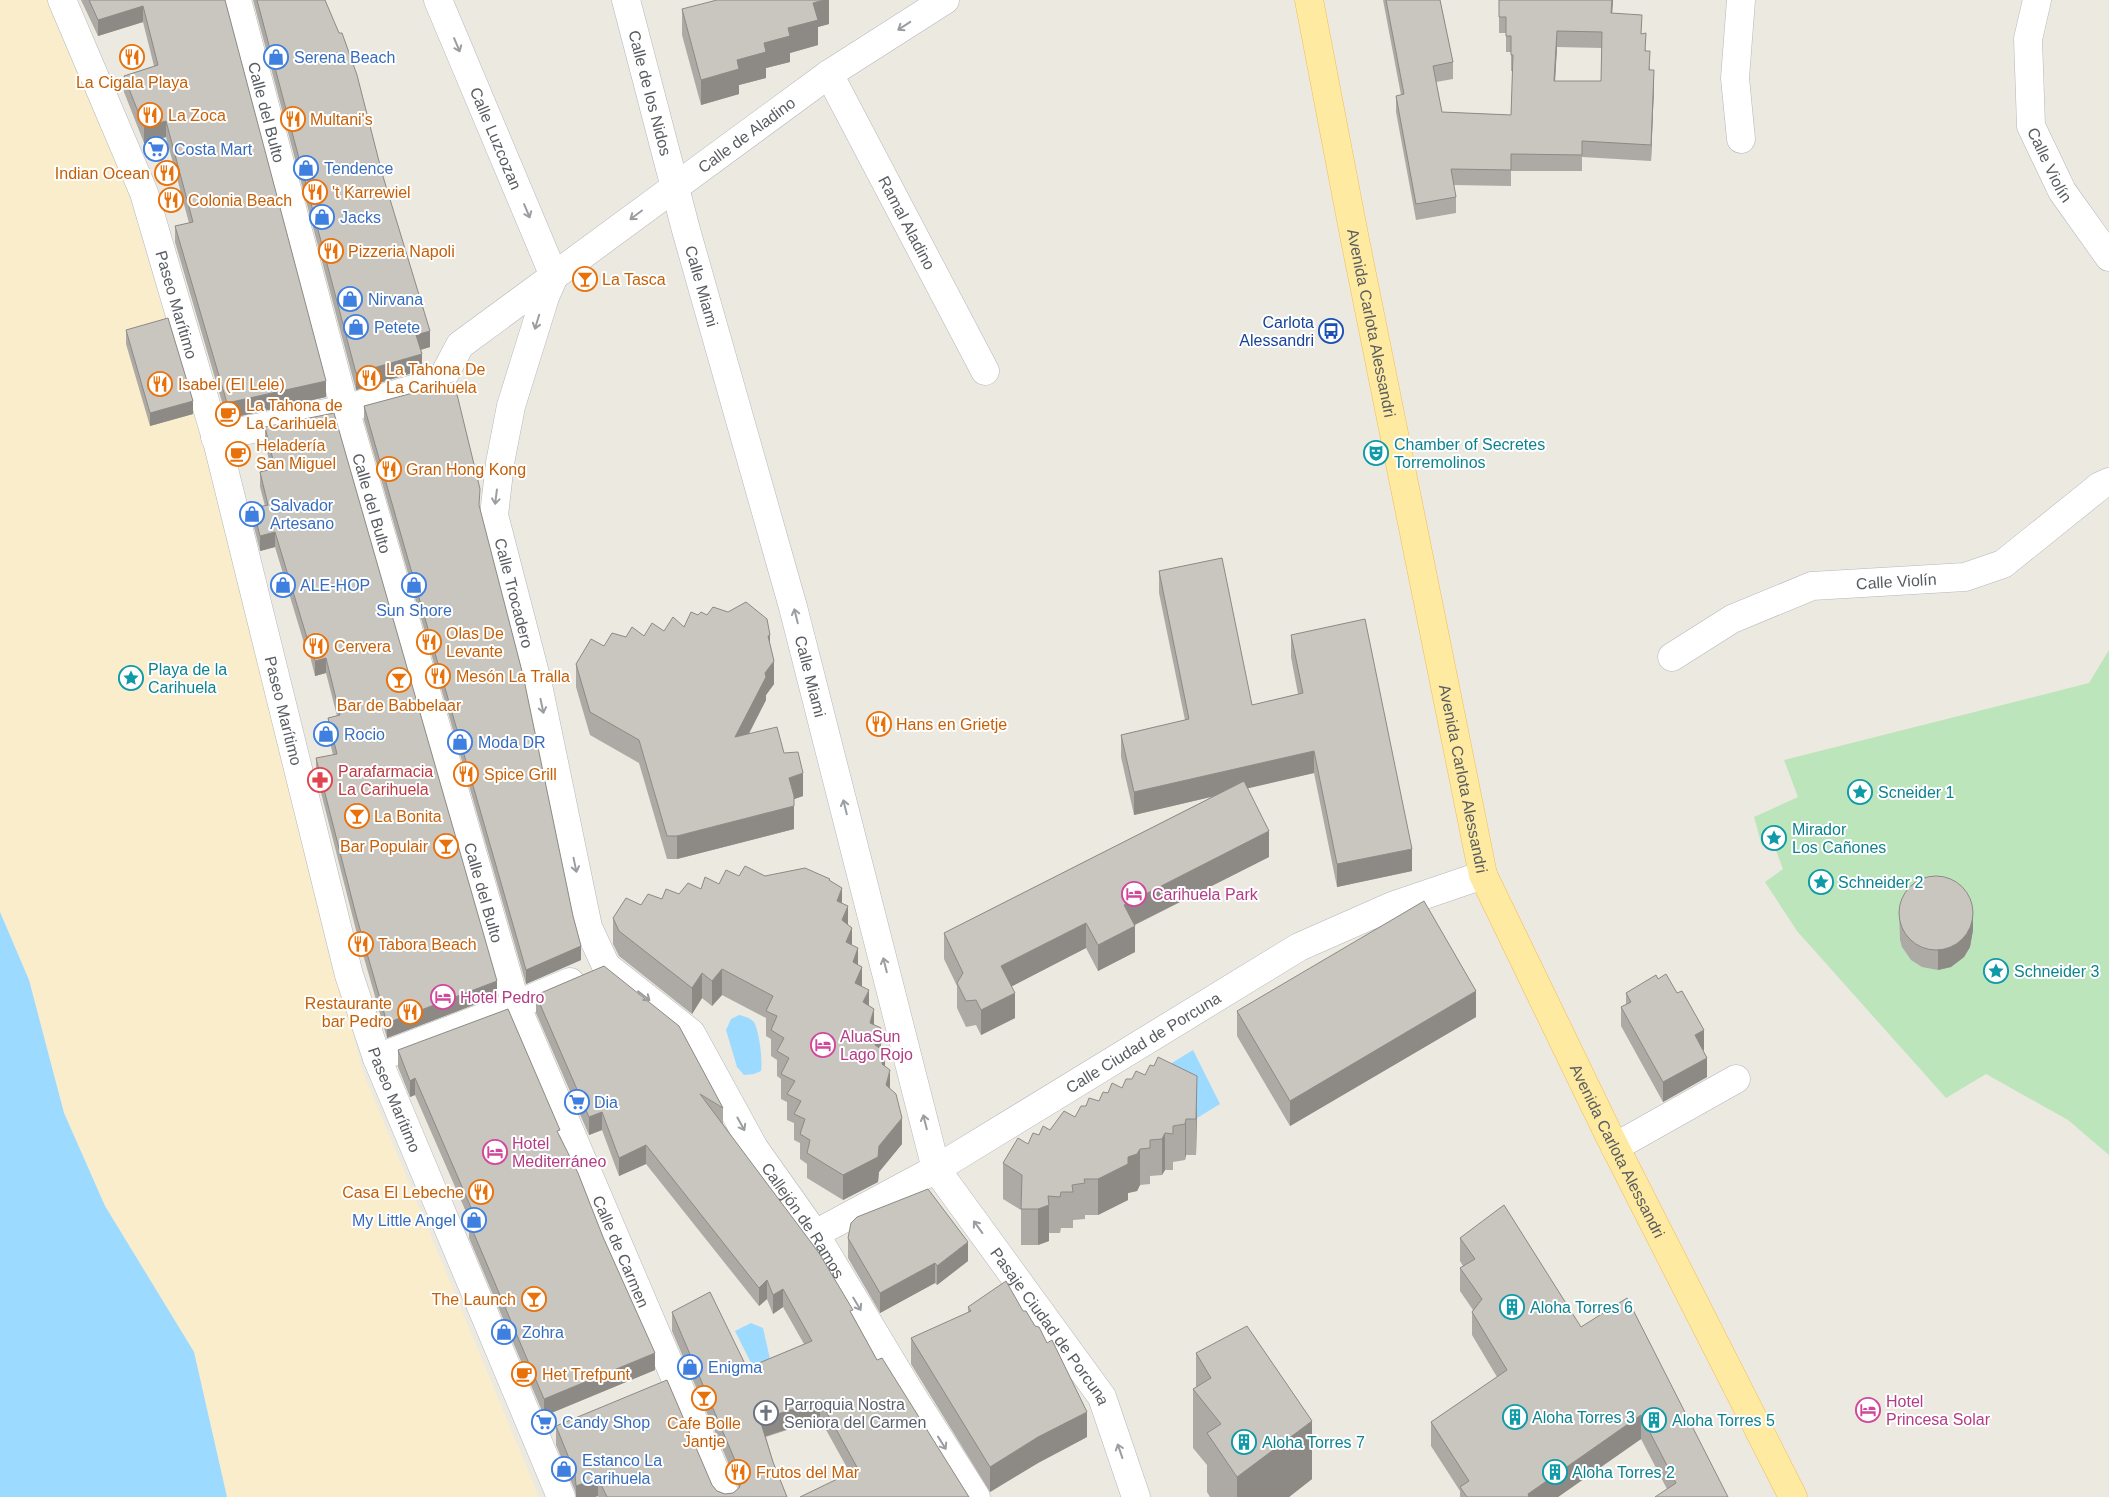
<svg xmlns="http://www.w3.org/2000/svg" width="2109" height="1497" font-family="Helvetica,sans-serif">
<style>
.green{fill:#bde5bb}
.sand{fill:#faedcc}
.water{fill:#9ddaff}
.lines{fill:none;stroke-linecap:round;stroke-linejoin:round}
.minor-casing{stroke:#b3b7bb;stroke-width:29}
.major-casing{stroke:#f3bc52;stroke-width:29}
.minor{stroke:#fff;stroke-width:28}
.major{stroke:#ffeaa2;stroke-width:28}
.wall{fill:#ada9a4;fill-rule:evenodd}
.shaded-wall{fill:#8d8a86}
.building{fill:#c9c5bf;stroke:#8d8a86;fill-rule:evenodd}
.oneway{stroke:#9b9ea0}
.labels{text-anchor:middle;stroke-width:4;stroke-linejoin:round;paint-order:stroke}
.shop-label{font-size:16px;fill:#366cbe;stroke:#fff;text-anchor:start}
.food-label{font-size:16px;fill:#c56008;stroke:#fff;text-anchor:start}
.street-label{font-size:16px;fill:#595d61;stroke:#fff}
.transit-label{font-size:16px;fill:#164399;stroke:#fff;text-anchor:end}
.culture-label{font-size:16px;fill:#0d838f;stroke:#fff;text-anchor:start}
.health-label{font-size:16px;fill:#be3a42;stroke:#fff;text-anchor:start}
.hotel-label{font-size:16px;fill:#b23c85;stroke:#fff;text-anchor:start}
.worship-label{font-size:16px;fill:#5b616d;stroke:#fff;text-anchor:start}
</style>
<rect width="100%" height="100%" fill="#ece9e0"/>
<path class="green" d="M 2109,650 L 2109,1155 L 2068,1120 L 1986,1074 L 1946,1098 L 1797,931 L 1765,882 L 1783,869 L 1772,840 L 1762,846 L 1754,817 L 1798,797 L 1784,760 L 2089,683 Z"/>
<path class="sand" d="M 0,0 L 49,0 L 103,108 L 203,444 L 363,1072 L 539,1497 L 227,1497 L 194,1352 L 105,1206 L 64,1113 L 29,980 L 0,912 Z"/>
<path class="water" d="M 0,912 L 29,980 L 64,1113 L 105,1206 L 194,1352 L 227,1497 L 0,1497 Z
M 739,1015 C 744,1016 750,1018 754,1022 C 759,1030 763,1061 761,1071 L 754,1074 L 744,1075 L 737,1067 L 726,1030 L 731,1019 Z
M 1193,1050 L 1220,1104 L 1197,1118 L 1190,1106 L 1149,1077 Z
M 751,1323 L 763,1328 L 770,1359 L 753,1367 L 735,1331 Z"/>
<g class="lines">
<defs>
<g id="minor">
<path id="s1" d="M 62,0 L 144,193 L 218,445 L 349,975 L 377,1058 L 561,1497"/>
<path id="s2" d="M 237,0 L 345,409 L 516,1005 L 726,1497"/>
<path id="s3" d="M 438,0 L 554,276"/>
<path id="s4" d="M 626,0 L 686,230 L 793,607 L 936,1169 L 1102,1397 L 1136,1497"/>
<path id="s5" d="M 2037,0 L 2028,39 L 2031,126 L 2062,191 L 2109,257"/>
<path id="s6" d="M 829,74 L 985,371"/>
<path d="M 1741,139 L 1735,78 L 1741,0"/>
<path id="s7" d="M 554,276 L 545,297 L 511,406 L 500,463 L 494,515 L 538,685 L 588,927 L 606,966 L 691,1033 L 754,1148 L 815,1234 L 909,1391 L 976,1497"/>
<path id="s8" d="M 215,437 L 345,409 L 441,381 L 460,345 L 829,74 L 945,0"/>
<path id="s9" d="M 1672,657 L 1732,619 L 1812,586 L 1965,577 L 2003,564 L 2100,486 L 2109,482"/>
<path d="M 377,1058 L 516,1005 L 570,982"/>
<path d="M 1615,1147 L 1736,1079"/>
<path id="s10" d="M 815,1234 L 936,1169 L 1299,947 L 1392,906 L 1483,875"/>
</g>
<g id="major">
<path id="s11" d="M 1309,0 L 1355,240 L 1483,875 L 1608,1133 L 1793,1497"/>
</g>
</defs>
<use href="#minor" class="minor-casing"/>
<use href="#major" class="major-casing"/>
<use href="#minor" class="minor"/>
<use href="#major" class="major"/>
</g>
<path class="wall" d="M 81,0 L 225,0 L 326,397 L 227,419 L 175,242 L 175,226 L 189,223 L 166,137 L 144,143 L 124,92 L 124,76 L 154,66 L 143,22 L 98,36 Z
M 253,0 L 325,0 L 382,173 L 430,347 L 421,350 L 422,370 L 356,390 Z
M 829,0 L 829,24 L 818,27 L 818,45 L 790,53 L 790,62 L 766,68 L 766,78 L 739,85 L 739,94 L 701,105 L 682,35 L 682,9 Z
M 1383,0 L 1440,0 L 1453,62 L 1453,79 L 1436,82 L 1442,112 L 1511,115 L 1513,71 L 1511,71 L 1511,52 L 1506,52 L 1506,33 L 1499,33 L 1499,0 L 1613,0 L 1612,13 L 1642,34 L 1654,86 L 1651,161 L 1582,157 L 1582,171 L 1511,171 L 1511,186 L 1454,185 L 1456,197 L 1456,213 L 1416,220 L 1396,112 L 1396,96 L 1401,95 ZM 1557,47 L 1602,48 L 1601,81 L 1555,81 Z
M 126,330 L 193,414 L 150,426 L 126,344 Z
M 364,406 L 479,507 L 581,960 L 526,984 L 364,420 Z
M 265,427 L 497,996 L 387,1038 L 356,930 L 316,773 L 316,758 L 333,755 L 328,733 L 328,718 L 337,716 L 326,673 L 315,676 L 309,652 L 307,653 L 275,547 L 260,551 L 253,523 L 253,508 L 265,506 L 260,487 L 260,472 L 271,469 L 265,442 Z
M 1159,571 L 1252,705 L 1298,694 L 1291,657 L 1291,635 L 1412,871 L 1337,887 L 1314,773 L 1247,788 L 1269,857 L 1135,925 L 1135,952 L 1098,971 L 1086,948 L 1011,986 L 1015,1018 L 981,1035 L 976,1025 L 966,1027 L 957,1008 L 957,986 L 944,959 L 944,933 L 1214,796 L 1134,815 L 1121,757 L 1121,735 L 1185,720 L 1159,593 Z
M 698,615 L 770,646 L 774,684 L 766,695 L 766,700 L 749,734 L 784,753 L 803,796 L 794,799 L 794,829 L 677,859 L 667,859 L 639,763 L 590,735 L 576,687 L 576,664 L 604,646 L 626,637 L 644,636 L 684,627 Z
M 739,876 L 765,876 L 830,881 L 842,903 L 848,924 L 852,945 L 858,965 L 862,986 L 869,1006 L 881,1049 L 902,1144 L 879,1172 L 878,1182 L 843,1200 L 807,1178 L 807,1164 L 800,1159 L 800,1143 L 794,1140 L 794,1123 L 787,1120 L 787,1102 L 781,1099 L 781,1079 L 777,1076 L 777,1060 L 771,1056 L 771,1039 L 766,1036 L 766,1018 L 722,995 L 712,1006 L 702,998 L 692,1014 L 619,956 L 613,944 L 613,918 L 641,905 L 701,889 L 719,884 Z
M 1899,909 L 1973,930 L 1970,947 L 1964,957 L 1951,967 L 1938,970 L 1922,967 L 1911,960 L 1902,947 L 1900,940 Z
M 1626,993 L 1704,1050 L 1703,1050 L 1707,1077 L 1663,1102 L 1621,1026 L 1621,1007 L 1626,1004 Z
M 536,995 L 723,1108 L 723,1124 L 853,1316 L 877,1360 L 969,1497 L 850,1473 L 820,1419 L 766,1437 L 773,1462 L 787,1497 L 598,1497 L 598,1496 L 595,1497 L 576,1497 L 575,1491 L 556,1445 L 556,1426 L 712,1485 L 717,1491 L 725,1494 L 733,1493 L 739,1488 L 672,1331 L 672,1312 L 747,1368 L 804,1344 L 783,1307 L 773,1314 L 767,1299 L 759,1306 L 646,1164 L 619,1176 L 602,1130 L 589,1135 L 536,1013 Z
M 1237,1011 L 1476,1017 L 1290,1126 L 1237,1036 Z
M 398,1050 L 560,1136 L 655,1370 L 544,1416 L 469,1238 L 469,1222 L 470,1221 L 415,1095 L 410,1097 L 398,1067 Z
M 1122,1088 L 1197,1112 L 1196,1155 L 1186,1155 L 1185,1160 L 1173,1162 L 1173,1170 L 1165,1170 L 1162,1175 L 1150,1176 L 1150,1184 L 1140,1185 L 1137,1191 L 1128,1193 L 1128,1200 L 1098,1215 L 1085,1215 L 1085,1219 L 1073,1220 L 1073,1228 L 1061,1228 L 1060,1233 L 1049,1233 L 1049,1241 L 1038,1245 L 1021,1245 L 1021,1210 L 1003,1199 L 1003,1163 L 1028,1144 L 1039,1135 L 1075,1117 L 1086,1106 L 1099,1101 L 1108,1093 Z
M 848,1238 L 968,1261 L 937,1285 L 935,1283 L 880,1313 L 848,1258 Z
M 1460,1238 L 1581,1327 L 1728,1497 L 1667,1489 L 1641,1439 L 1558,1497 L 1460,1497 L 1460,1491 L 1431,1446 L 1431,1422 L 1497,1377 L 1472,1335 L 1472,1312 L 1473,1310 L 1460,1291 L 1460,1268 L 1463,1266 L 1460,1261 Z
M 968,1307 L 1087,1437 L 1038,1463 L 990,1492 L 911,1364 L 911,1338 L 968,1313 Z
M 1196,1353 L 1312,1479 L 1289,1497 L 1210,1497 L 1207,1492 L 1207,1465 L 1193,1448 L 1193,1389 L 1196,1388 Z"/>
<path class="shaded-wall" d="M 824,0 L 829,0 L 829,24 L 818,27 L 818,45 L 790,53 L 790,62 L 766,68 L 766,78 L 739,85 L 739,94 L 701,105 L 701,80 L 788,28 L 813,3 Z
M 1612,0 L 1613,0 L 1611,30 L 1611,13 Z
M 143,6 L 143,22 L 98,36 L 98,20 Z
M 1557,31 L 1557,47 L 1554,98 L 1554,81 Z
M 1654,70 L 1654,86 L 1651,161 L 1651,145 Z
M 166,121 L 166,137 L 144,143 L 144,127 Z
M 430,331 L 430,347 L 416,351 L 416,335 Z
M 422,354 L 422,370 L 356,390 L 356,373 Z
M 326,381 L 326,397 L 227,419 L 227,403 Z
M 193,401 L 193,414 L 150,426 L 150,413 Z
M 275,532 L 275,547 L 260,551 L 260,536 Z
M 770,635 L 770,658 L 768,636 Z
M 309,637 L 309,652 L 307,653 L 307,638 Z
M 326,658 L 326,673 L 315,676 L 315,661 Z
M 774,661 L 774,684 L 766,695 L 766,700 L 735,760 L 735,737 L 765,673 Z
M 1314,751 L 1314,773 L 1134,815 L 1134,792 Z
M 803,773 L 803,796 L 789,801 L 789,778 Z
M 794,806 L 794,829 L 677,859 L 677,836 Z
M 1269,831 L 1269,857 L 1124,930 L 1124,905 Z
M 1412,849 L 1412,871 L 1337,887 L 1337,864 Z
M 842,888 L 842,913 L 837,901 Z
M 848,906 L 848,931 L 842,920 Z
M 1973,910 L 1973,930 L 1970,947 L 1964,957 L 1951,967 L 1938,970 L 1938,950 Z
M 1086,923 L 1086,948 L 1001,992 L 1001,966 Z
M 1135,926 L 1135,952 L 1098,971 L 1098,945 Z
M 852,928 L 852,953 L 846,942 Z
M 581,946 L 581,960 L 526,984 L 526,970 Z
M 858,948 L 858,974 L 853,962 Z
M 862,967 L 862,993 L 855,983 Z
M 722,969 L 722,995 L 712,1006 L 712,981 Z
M 702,973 L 702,998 L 692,1014 L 692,988 Z
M 497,981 L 497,996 L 387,1038 L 387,1023 Z
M 869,990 L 869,1016 L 863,1002 Z
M 1476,991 L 1476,1017 L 1290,1126 L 1290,1101 Z
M 1015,993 L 1015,1018 L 981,1035 L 981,1010 Z
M 874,1009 L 874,1034 L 870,1023 Z
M 881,1028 L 881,1053 L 875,1045 Z
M 1704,1030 L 1704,1050 L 1695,1055 L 1695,1035 Z
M 885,1052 L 885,1077 L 882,1064 Z
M 1707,1058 L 1707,1077 L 1663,1102 L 1663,1082 Z
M 890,1070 L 890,1095 L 886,1085 Z
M 1197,1076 L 1197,1112 L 1196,1155 L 1196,1119 Z
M 415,1078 L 415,1095 L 410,1097 L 410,1081 Z
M 602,1112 L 602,1130 L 589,1135 L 589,1117 Z
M 902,1118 L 902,1144 L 879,1172 L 878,1182 L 843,1200 L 843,1175 L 879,1146 Z
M 1186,1119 L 1186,1155 L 1185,1160 L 1185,1124 Z
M 1165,1133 L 1165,1170 L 1162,1175 L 1162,1139 Z
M 646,1145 L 646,1164 L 619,1176 L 619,1158 Z
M 1140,1149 L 1140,1185 L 1137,1191 L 1128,1193 L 1128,1200 L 1098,1215 L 1098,1179 L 1128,1157 Z
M 1049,1205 L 1049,1241 L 1038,1245 L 1038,1209 Z
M 968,1242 L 968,1261 L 937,1285 L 937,1266 Z
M 935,1263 L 935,1283 L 880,1313 L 880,1293 Z
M 767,1280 L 767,1299 L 759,1306 L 759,1288 Z
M 783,1289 L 783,1307 L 773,1314 L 773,1295 Z
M 655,1353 L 655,1370 L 544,1416 L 544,1399 Z
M 820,1400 L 820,1419 L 760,1438 L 760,1420 Z
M 1087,1412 L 1087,1437 L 1038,1463 L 990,1492 L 990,1467 L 1038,1437 Z
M 1641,1415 L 1641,1439 L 1558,1497 L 1528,1497 L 1528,1494 Z
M 1312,1421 L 1312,1479 L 1289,1497 L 1237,1497 L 1237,1477 Z
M 598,1478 L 598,1496 L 595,1497 L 576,1497 L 576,1486 Z"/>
<path class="building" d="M 89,0 L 225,0 L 326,381 L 227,403 L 175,226 L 193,222 L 166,121 L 144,127 L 124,76 L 158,65 L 143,6 L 98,20 Z
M 257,0 L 325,0 L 339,33 L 342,33 L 357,75 L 382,173 L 430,331 L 416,335 L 422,354 L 356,373 Z
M 717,0 L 824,0 L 813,3 L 818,20 L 788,28 L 790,36 L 764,43 L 766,52 L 737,60 L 739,69 L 701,80 L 682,9 Z
M 1386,0 L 1440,0 L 1453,62 L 1433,66 L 1442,112 L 1511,115 L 1513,55 L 1511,55 L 1511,36 L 1506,36 L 1506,17 L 1499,17 L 1499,0 L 1612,0 L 1611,13 L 1642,15 L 1641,34 L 1646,33 L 1645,51 L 1650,51 L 1649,70 L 1654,70 L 1651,145 L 1582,141 L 1582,155 L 1511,154 L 1511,170 L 1451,169 L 1456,197 L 1416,204 L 1396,96 L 1404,94 ZM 1557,31 L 1602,32 L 1601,81 L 1554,81 Z
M 168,318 L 193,401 L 150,413 L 126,330 Z
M 454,382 L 480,489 L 479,505 L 523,675 L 573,916 L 581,946 L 526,970 L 364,406 Z
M 334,413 L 497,981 L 387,1023 L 356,915 L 316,758 L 337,754 L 328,718 L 340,715 L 326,658 L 315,661 L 309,637 L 307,638 L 275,532 L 260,536 L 253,508 L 268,505 L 260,472 L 275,468 L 265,427 Z
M 1222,558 L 1252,705 L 1303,693 L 1291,635 L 1365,619 L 1412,849 L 1337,864 L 1314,751 L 1134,792 L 1121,735 L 1189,719 L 1159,571 Z
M 746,602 L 767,619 L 770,635 L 768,636 L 774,661 L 765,673 L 766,677 L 735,737 L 777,727 L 784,753 L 798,752 L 803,773 L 789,778 L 794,796 L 794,806 L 677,836 L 667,836 L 639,740 L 590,712 L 576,664 L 591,639 L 604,646 L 612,633 L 626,637 L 632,627 L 644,636 L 652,623 L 664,631 L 673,617 L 684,627 L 691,612 L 698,615 L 701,612 L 707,615 L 713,607 L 728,612 Z
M 1244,781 L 1269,831 L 1124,905 L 1135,926 L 1098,945 L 1086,923 L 1001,966 L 1015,993 L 981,1010 L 976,1000 L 966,1001 L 957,983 L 963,973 L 944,933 Z
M 745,866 L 765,876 L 805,868 L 830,879 L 829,880 L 842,888 L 837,901 L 848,906 L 842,920 L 852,928 L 846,942 L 858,948 L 853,962 L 862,967 L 855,983 L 869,990 L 863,1002 L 874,1009 L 870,1023 L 881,1028 L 875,1045 L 885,1052 L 882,1064 L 890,1070 L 886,1085 L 896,1094 L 902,1118 L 879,1146 L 878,1157 L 843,1175 L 807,1153 L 810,1140 L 800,1134 L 805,1119 L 794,1114 L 801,1101 L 787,1094 L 795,1081 L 781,1074 L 789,1058 L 777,1051 L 784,1038 L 771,1030 L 777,1016 L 766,1011 L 773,996 L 722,969 L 712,981 L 702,973 L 692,988 L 619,931 L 613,918 L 626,898 L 641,905 L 648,894 L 662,899 L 666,889 L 679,894 L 688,883 L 701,889 L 705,877 L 719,884 L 726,870 L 739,876 Z
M1899 913a37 37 0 1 1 74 0a37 37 0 1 1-74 0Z
M 1424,901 L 1476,991 L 1290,1101 L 1237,1011 Z
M 604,966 L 679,1026 L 723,1108 L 700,1094 L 819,1253 L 853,1310 L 850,1311 L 877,1360 L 882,1358 L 969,1497 L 800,1497 L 858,1469 L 820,1400 L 760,1420 L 773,1462 L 787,1497 L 607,1497 L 598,1478 L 576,1486 L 575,1473 L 556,1426 L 667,1380 L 712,1485 L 717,1491 L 725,1494 L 733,1493 L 739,1488 L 742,1480 L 740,1472 L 672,1312 L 710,1292 L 747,1368 L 812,1341 L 783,1289 L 773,1295 L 767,1280 L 759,1288 L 646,1145 L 619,1158 L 602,1112 L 589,1117 L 536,995 Z
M 1666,974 L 1677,993 L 1682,991 L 1704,1030 L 1695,1035 L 1707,1058 L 1663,1082 L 1621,1007 L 1631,1002 L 1626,993 L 1656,975 L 1658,979 Z
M 508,1009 L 560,1130 L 557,1131 L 578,1173 L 603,1237 L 655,1353 L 544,1399 L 469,1222 L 476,1219 L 415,1078 L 410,1081 L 398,1050 Z
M 1158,1057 L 1197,1076 L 1196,1119 L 1186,1119 L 1185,1124 L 1173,1126 L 1173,1134 L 1165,1133 L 1162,1139 L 1150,1140 L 1150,1148 L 1140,1149 L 1137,1154 L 1128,1157 L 1128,1164 L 1098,1179 L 1084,1179 L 1085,1183 L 1072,1185 L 1073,1192 L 1061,1192 L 1060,1197 L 1048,1196 L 1049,1205 L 1038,1209 L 1021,1209 L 1022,1175 L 1003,1163 L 1018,1138 L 1028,1144 L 1033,1133 L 1039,1135 L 1043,1126 L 1050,1130 L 1064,1111 L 1075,1117 L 1081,1106 L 1086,1106 L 1089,1098 L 1099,1101 L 1103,1092 L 1108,1093 L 1112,1083 L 1122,1088 L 1126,1079 L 1132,1079 L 1136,1071 L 1145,1075 L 1150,1065 L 1154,1066 Z
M 928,1189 L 968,1242 L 937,1266 L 935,1263 L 880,1293 L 848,1238 L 851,1223 L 857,1217 Z
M 1504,1205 L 1581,1327 L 1627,1298 L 1728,1497 L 1655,1497 L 1676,1483 L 1641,1415 L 1528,1494 L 1529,1497 L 1467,1497 L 1460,1487 L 1469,1481 L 1431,1422 L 1507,1370 L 1472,1312 L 1482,1299 L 1460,1268 L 1475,1259 L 1460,1238 Z
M 1006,1281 L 1023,1311 L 1026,1311 L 1035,1326 L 1039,1327 L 1047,1343 L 1052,1340 L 1087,1412 L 1038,1437 L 990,1467 L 911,1338 L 971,1311 L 968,1307 Z
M 1247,1326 L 1312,1421 L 1237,1477 L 1207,1433 L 1221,1424 L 1193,1389 L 1211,1378 L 1196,1353 Z"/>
<defs><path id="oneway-shaft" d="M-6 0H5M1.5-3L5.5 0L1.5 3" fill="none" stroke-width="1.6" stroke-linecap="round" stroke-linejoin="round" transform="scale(1.25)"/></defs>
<g class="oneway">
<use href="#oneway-shaft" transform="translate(904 26) rotate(147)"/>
<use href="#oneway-shaft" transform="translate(457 45) rotate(67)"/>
<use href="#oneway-shaft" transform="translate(527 211) rotate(67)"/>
<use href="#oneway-shaft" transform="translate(636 215) rotate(143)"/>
<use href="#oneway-shaft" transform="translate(537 322) rotate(107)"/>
<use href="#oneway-shaft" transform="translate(496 497) rotate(97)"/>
<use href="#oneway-shaft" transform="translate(796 616) rotate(-104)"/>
<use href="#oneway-shaft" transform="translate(542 706) rotate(78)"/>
<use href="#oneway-shaft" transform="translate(845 807) rotate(-104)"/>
<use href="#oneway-shaft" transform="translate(575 865) rotate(78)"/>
<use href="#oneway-shaft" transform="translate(885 965) rotate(-104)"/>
<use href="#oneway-shaft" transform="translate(644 996) rotate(38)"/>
<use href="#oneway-shaft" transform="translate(925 1122) rotate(-104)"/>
<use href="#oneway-shaft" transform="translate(741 1124) rotate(61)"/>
<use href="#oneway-shaft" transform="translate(978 1227) rotate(-126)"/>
<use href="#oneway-shaft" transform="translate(857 1304) rotate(59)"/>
<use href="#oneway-shaft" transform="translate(942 1443) rotate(58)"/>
<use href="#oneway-shaft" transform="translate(1120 1451) rotate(-109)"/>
</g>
<defs>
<symbol id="restaurant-ring" viewBox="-11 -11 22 22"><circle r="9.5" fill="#fff" stroke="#e8710a" stroke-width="1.5"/><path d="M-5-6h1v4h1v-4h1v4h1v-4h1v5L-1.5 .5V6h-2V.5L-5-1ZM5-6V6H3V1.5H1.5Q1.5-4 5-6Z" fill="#e8710a"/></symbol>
<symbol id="shop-ring" viewBox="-11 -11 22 22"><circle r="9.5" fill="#fff" stroke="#3f7fe0" stroke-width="1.5"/><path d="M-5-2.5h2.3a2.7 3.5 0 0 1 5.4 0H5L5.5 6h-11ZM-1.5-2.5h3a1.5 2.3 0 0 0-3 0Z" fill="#3f7fe0"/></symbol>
<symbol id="supermarket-ring" viewBox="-11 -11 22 22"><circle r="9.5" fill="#fff" stroke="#3f7fe0" stroke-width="1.5"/><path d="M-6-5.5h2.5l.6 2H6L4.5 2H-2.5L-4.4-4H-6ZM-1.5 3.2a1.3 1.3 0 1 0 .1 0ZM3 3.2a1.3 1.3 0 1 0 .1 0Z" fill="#3f7fe0"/></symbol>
<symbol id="bar-ring" viewBox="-11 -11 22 22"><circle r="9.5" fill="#fff" stroke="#e8710a" stroke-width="1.5"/><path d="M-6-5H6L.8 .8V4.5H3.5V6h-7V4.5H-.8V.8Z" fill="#e8710a"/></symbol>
<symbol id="bus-ring" viewBox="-11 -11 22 22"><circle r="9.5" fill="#fff" stroke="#1a4fb4" stroke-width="1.5"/><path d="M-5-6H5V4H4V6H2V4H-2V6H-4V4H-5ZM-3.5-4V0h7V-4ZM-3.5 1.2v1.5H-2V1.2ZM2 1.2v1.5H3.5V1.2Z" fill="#1a4fb4"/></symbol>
<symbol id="cafe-ring" viewBox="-11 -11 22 22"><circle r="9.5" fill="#fff" stroke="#e8710a" stroke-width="1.5"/><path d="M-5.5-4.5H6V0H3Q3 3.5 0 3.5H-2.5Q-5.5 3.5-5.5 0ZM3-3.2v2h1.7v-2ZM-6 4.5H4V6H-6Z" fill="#e8710a"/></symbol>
<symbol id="theatre-ring" viewBox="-11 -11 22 22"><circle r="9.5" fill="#fff" stroke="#0f9aa8" stroke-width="1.5"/><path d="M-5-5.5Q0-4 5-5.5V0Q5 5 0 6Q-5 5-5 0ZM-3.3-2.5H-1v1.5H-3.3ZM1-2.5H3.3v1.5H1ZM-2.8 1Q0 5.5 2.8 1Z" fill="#0f9aa8"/></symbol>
<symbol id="sight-ring" viewBox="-11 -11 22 22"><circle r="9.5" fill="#fff" stroke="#0f9aa8" stroke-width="1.5"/><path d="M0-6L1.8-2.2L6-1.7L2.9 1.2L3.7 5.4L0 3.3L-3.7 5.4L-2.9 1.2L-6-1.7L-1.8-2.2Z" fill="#0f9aa8"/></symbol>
<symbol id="pharmacy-ring" viewBox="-11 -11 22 22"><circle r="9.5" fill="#fff" stroke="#e0444e" stroke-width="1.5"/><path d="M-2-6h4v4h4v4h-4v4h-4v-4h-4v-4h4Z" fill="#e0444e"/></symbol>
<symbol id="hotel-ring" viewBox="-11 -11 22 22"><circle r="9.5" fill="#fff" stroke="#d1479c" stroke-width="1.5"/><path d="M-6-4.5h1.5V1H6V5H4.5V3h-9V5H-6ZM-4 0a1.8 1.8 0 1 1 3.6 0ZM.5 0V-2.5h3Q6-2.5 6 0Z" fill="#d1479c"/></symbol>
<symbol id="building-ring" viewBox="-11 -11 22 22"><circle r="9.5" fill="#fff" stroke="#0f9aa8" stroke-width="1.5"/><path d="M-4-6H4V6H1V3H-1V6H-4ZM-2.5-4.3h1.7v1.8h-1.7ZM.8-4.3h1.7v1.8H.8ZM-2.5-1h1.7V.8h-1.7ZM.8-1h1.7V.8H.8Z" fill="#0f9aa8"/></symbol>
<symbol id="church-ring" viewBox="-11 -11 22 22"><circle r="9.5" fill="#fff" stroke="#6b7280" stroke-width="1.5"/><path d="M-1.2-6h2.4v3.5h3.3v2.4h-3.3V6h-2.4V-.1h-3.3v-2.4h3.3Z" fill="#6b7280"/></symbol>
</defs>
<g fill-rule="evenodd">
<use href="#restaurant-ring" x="118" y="43" width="28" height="28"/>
<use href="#shop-ring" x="262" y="43" width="28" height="28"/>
<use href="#restaurant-ring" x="136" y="101" width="28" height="28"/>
<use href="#restaurant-ring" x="279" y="105" width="28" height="28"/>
<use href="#supermarket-ring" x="142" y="135" width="28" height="28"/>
<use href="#shop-ring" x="292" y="154" width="28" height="28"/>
<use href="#restaurant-ring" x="153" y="159" width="28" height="28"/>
<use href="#restaurant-ring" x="301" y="178" width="28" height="28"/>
<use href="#restaurant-ring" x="157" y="186" width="28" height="28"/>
<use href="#shop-ring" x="308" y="203" width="28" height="28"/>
<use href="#restaurant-ring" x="317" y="237" width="28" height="28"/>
<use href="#bar-ring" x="571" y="265" width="28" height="28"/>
<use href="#shop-ring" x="336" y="285" width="28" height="28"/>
<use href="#shop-ring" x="342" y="313" width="28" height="28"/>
<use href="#bus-ring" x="1317" y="317" width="28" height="28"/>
<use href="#restaurant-ring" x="355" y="364" width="28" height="28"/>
<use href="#restaurant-ring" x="146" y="370" width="28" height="28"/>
<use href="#cafe-ring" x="214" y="400" width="28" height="28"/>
<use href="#theatre-ring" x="1362" y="439" width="28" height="28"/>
<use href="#cafe-ring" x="224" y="440" width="28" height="28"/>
<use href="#restaurant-ring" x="375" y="455" width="28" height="28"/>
<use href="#shop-ring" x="238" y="500" width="28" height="28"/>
<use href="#shop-ring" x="269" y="571" width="28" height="28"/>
<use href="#shop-ring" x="400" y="571" width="28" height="28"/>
<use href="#restaurant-ring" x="415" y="628" width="28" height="28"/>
<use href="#restaurant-ring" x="302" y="632" width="28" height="28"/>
<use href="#restaurant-ring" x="424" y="662" width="28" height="28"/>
<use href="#sight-ring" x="117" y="664" width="28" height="28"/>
<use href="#bar-ring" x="385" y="666" width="28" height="28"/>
<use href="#restaurant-ring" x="865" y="710" width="28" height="28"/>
<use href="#shop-ring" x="312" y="720" width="28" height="28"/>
<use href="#shop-ring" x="446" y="728" width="28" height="28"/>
<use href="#restaurant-ring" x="452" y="760" width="28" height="28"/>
<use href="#pharmacy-ring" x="306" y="766" width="28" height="28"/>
<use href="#sight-ring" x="1846" y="778" width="28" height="28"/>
<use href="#bar-ring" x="343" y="802" width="28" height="28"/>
<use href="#sight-ring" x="1760" y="824" width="28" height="28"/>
<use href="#bar-ring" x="432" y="832" width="28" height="28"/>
<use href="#sight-ring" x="1807" y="868" width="28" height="28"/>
<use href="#hotel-ring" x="1120" y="880" width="28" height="28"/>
<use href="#restaurant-ring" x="347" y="930" width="28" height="28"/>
<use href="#sight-ring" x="1982" y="957" width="28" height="28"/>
<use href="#hotel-ring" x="429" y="983" width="28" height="28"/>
<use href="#restaurant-ring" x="396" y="998" width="28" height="28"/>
<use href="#hotel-ring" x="809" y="1031" width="28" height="28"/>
<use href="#supermarket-ring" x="563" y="1088" width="28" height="28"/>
<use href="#hotel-ring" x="481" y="1138" width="28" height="28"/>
<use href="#restaurant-ring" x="467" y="1178" width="28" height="28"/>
<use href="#shop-ring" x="460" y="1206" width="28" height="28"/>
<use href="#bar-ring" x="520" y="1285" width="28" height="28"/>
<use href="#building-ring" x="1498" y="1293" width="28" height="28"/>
<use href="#shop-ring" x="490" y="1318" width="28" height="28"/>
<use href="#shop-ring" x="676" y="1353" width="28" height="28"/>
<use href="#cafe-ring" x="510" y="1360" width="28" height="28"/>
<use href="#bar-ring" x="690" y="1384" width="28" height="28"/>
<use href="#hotel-ring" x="1854" y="1396" width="28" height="28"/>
<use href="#church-ring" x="752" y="1399" width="28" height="28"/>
<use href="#building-ring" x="1501" y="1403" width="28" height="28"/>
<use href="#building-ring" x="1640" y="1406" width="28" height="28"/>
<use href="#supermarket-ring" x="530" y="1408" width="28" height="28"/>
<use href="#building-ring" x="1230" y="1428" width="28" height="28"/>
<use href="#shop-ring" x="550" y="1455" width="28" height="28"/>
<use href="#restaurant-ring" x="724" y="1458" width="28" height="28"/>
<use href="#building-ring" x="1541" y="1458" width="28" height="28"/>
</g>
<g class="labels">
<g class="shop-label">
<text x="294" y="63">Serena Beach</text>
<text x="174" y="155">Costa Mart</text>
<text x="324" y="174">Tendence</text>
<text x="340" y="223">Jacks</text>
<text x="368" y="305">Nirvana</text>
<text x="374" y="333">Petete</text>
<text x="270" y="511">Salvador<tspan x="270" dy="18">Artesano</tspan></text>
<text x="300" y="591">ALE-HOP</text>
<text x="414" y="616" text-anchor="middle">Sun Shore</text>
<text x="344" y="740">Rocio</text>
<text x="478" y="748">Moda DR</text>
<text x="594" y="1108">Dia</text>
<text x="456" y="1226" text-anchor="end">My Little Angel</text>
<text x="522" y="1338">Zohra</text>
<text x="708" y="1373">Enigma</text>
<text x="562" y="1428">Candy Shop</text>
<text x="582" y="1466">Estanco La<tspan x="582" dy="18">Carihuela</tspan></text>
</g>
<g class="food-label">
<text x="132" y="88" text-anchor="middle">La Cigala Playa</text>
<text x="168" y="121">La Zoca</text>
<text x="310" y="125">Multani's</text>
<text x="150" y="179" text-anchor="end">Indian Ocean</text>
<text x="332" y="198">'t Karrewiel</text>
<text x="188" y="206">Colonia Beach</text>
<text x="348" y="257">Pizzeria Napoli</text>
<text x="602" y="285">La Tasca</text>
<text x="386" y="375">La Tahona De<tspan x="386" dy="18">La Carihuela</tspan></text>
<text x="178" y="390">Isabel (El Lele)</text>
<text x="246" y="411">La Tahona de<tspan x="246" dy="18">La Carihuela</tspan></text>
<text x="256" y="451">Heladería<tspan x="256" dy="18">San Miguel</tspan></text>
<text x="406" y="475">Gran Hong Kong</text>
<text x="446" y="639">Olas De<tspan x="446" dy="18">Levante</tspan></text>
<text x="334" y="652">Cervera</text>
<text x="456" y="682">Mesón La Tralla</text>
<text x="399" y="711" text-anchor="middle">Bar de Babbelaar</text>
<text x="896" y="730">Hans en Grietje</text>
<text x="484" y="780">Spice Grill</text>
<text x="374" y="822">La Bonita</text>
<text x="428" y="852" text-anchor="end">Bar Populair</text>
<text x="378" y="950">Tabora Beach</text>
<text x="392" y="1009" text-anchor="end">Restaurante<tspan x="392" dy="18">bar Pedro</tspan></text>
<text x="464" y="1198" text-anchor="end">Casa El Lebeche</text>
<text x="516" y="1305" text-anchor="end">The Launch</text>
<text x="542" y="1380">Het Trefpunt</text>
<text x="704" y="1429" text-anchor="middle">Cafe Bolle<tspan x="704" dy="18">Jantje</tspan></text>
<text x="756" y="1478">Frutos del Mar</text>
</g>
<g class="street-label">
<text dy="6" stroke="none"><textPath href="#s4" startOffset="96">Calle de los Nidos</textPath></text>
<text dy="6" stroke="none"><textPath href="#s2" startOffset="116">Calle del Bulto</textPath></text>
<text dy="6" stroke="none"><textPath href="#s8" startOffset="629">Calle de Aladino</textPath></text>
<text dy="6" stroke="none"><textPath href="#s3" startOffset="150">Calle Luzcozan</textPath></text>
<text dy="6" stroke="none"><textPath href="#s5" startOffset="170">Calle Violín</textPath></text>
<text dy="6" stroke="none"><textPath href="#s6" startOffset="168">Ramal Aladino</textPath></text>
<text dy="6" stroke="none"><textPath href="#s4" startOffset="296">Calle Miami</textPath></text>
<text dy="6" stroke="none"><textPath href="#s1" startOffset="326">Paseo Marítimo</textPath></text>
<text dy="6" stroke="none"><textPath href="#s11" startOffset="329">Avenida Carlota Alessandri</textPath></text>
<text dy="6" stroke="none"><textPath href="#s2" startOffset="521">Calle del Bulto</textPath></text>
<text dy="6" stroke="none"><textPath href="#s9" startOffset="242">Calle Violín</textPath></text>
<text dy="6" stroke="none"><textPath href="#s7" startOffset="328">Calle Trocadero</textPath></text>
<text dy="6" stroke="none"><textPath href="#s4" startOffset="701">Calle Miami</textPath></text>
<text dy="6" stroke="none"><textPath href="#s1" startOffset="746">Paseo Marítimo</textPath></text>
<text dy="6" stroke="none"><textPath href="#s11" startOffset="794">Avenida Carlota Alessandri</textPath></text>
<text dy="6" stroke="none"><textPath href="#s2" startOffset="926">Calle del Bulto</textPath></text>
<text dy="6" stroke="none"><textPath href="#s10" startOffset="380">Calle Ciudad de Porcuna</textPath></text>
<text dy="6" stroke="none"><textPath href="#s1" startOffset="1151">Paseo Marítimo</textPath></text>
<text dy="6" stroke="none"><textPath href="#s11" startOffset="1199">Avenida Carlota Alessandri</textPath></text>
<text dy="6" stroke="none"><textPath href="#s7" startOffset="1040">Callejón de Ramos</textPath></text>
<text dy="6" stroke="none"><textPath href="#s2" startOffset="1311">Calle de Carmen</textPath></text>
<text dy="6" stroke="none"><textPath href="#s4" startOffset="1404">Pasaje Ciudad de Porcuna</textPath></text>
</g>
<g class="transit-label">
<text x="1314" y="328">Carlota<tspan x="1314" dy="18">Alessandri</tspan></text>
</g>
<g class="culture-label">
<text x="1394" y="450">Chamber of Secretes<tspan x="1394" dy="18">Torremolinos</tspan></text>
<text x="148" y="675">Playa de la<tspan x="148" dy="18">Carihuela</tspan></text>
<text x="1878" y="798">Scneider 1</text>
<text x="1792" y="835">Mirador<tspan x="1792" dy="18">Los Cañones</tspan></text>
<text x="1838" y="888">Schneider 2</text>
<text x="2014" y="977">Schneider 3</text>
<text x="1530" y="1313">Aloha Torres 6</text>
<text x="1532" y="1423">Aloha Torres 3</text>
<text x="1672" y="1426">Aloha Torres 5</text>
<text x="1262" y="1448">Aloha Torres 7</text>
<text x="1572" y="1478">Aloha Torres 2</text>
</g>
<g class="health-label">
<text x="338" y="777">Parafarmacia<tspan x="338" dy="18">La Carihuela</tspan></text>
</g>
<g class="hotel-label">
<text x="1152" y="900">Carihuela Park</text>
<text x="460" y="1003">Hotel Pedro</text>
<text x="840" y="1042">AluaSun<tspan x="840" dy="18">Lago Rojo</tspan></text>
<text x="512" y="1149">Hotel<tspan x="512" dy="18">Mediterráneo</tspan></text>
<text x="1886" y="1407">Hotel<tspan x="1886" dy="18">Princesa Solar</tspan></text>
</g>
<g class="worship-label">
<text x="784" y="1410">Parroquia Nostra<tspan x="784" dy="18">Seniora del Carmen</tspan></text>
</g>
</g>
</svg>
